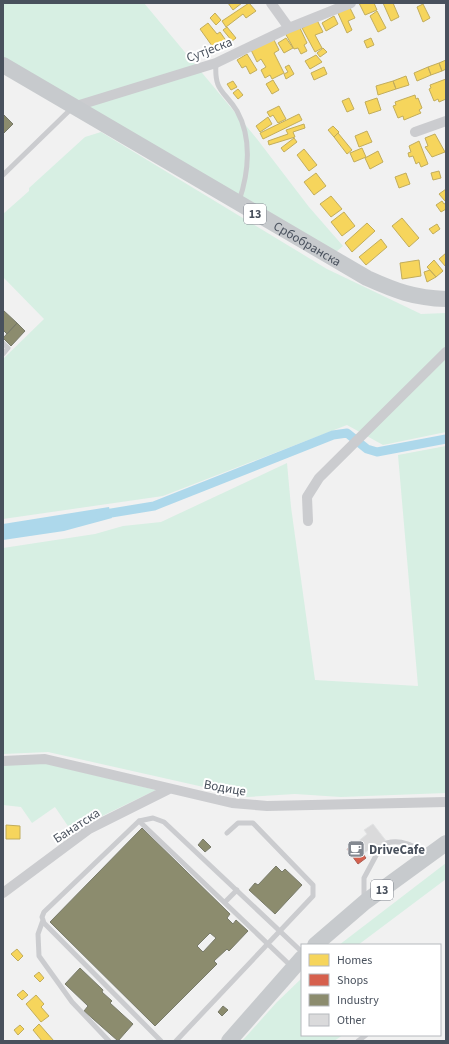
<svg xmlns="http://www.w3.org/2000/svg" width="449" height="1044" font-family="'Source Sans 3',sans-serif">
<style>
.green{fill:#d7efe3}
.water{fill:#add8eb}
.homes{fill:#f6d55c;stroke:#c2ad5c}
.shops{fill:#d6604d;stroke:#ac5c52}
.industry{fill:#8c8c6e;stroke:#787a69;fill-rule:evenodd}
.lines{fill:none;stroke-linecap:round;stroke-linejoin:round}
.canal{stroke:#add8eb;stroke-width:9}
.building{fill:#dadadb;stroke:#e2e3e4}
.service{stroke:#cbcccf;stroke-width:5}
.minor{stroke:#cbcccf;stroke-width:10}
.primary{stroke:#c7cacd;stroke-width:16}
.labels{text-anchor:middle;stroke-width:4;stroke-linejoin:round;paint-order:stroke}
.shield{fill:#fff;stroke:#80858e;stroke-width:1}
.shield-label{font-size:12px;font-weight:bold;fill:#49515d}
.street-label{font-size:13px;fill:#49515d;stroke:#fff}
.poi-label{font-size:13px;font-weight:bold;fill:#49515d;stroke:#fff;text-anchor:start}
</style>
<rect width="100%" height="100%" fill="#f1f1f1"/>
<path class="green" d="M 3,3 L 144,3 L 257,139 L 309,207 L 343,246 L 336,252 L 3,59 Z
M 101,132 L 327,269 L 421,314 L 446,313 L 446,432 L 383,445 L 347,425 L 163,496 L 3,519 L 3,359 L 44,319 L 3,277 L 3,214 L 29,191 L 29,188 L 85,137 Z
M 446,446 L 446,793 L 341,797 L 295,794 L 248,797 L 48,752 L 3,754 L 3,548 L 95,534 L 123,526 L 161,522 L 287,463 L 291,507 L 315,680 L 418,686 L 398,455 Z
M 44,763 L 156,790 L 92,821 L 72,832 L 55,807 L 32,823 L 21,807 L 3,805 L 3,764 Z
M 446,863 L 446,879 L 358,945 L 339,945 Z
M 302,978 L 302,1035 L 343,1035 L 334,1041 L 242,1041 L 277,1002 Z"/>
<path class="water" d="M 109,507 L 112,518 L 64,531 L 3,540 L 3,524 Z"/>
<path class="homes" d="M 228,3 L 242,3 L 233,10 Z
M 249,3 L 256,11 L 246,18 L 243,14 L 226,27 L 222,21 Z
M 359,3 L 374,3 L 377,10 L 365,15 Z
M 379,3 L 393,3 L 399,17 L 391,21 L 383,3 Z
M 423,4 L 430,18 L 423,22 L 417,7 Z
M 349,6 L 355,18 L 348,21 L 352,30 L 347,33 L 337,11 Z
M 377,11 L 386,28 L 378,32 L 370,16 Z
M 215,13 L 221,20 L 216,25 L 210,18 Z
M 334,16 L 338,24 L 326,31 L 322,23 Z
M 317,20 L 323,32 L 315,35 L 322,48 L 315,52 L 302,28 Z
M 208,23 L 217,34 L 220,32 L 227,42 L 215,50 L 200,29 Z
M 299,26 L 307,43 L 304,45 L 307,51 L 301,54 L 298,48 L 294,49 L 285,33 Z
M 227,27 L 236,38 L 232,41 L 223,30 Z
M 273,38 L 279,50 L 274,53 L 284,73 L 272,79 L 270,75 L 265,78 L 261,70 L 266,67 L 261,59 L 257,62 L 251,50 Z
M 286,38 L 293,48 L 284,53 L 278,43 Z
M 371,38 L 374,45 L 367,48 L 364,41 Z
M 323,48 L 327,52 L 320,57 L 317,53 Z
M 247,54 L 257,70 L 250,74 L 246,66 L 242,68 L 237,60 Z
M 316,55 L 322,62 L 310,69 L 305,61 Z
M 446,60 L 446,69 L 442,71 L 439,63 Z
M 439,63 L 442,71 L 431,75 L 428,67 Z
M 289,65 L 294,74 L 286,79 L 284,74 L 288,72 L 285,67 Z
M 324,67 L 327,74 L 314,80 L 311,73 Z
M 428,67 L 431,75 L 417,81 L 414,73 Z
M 406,76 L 409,85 L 396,89 L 393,81 Z
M 446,79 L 446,99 L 439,102 L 438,99 L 434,101 L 429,89 L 431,88 L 430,85 Z
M 273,80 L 279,90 L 272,94 L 266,84 Z
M 233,81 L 237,87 L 231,90 L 227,84 Z
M 393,81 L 396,89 L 378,95 L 376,86 Z
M 238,89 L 243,95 L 238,99 L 233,93 Z
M 415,95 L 416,99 L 418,98 L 422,108 L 419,110 L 421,113 L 404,120 L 403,116 L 398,118 L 393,106 L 396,105 L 395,102 Z
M 349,98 L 354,109 L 347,112 L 342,101 Z
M 377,98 L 381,110 L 369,114 L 365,102 Z
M 279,106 L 286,119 L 278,123 L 273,115 L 270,117 L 267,112 Z
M 299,114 L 302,120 L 263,139 L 260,133 Z
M 268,117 L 272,124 L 260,132 L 256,126 Z
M 304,124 L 305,128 L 293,132 L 295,137 L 269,145 L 268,141 L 288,134 L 286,130 Z
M 333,126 L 339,132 L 334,137 L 328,130 Z
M 367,131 L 372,142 L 359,147 L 355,136 Z
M 338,133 L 352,150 L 347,154 L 334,137 Z
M 435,134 L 445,152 L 432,157 L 425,147 L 428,146 L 425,138 Z
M 294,138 L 297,142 L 284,152 L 281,148 Z
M 419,141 L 428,164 L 421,167 L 419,162 L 416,164 L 413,156 L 409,157 L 408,153 L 411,152 L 409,146 Z
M 362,148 L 366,157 L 354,162 L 350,153 Z
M 304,149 L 317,165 L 309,171 L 297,155 Z
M 378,151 L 383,162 L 370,169 L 365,158 Z
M 439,171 L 441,178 L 433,180 L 431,173 Z
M 316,173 L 326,186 L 314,195 L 304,182 Z
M 406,173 L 410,184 L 399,188 L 395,177 Z
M 446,189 L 446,200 L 445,201 L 439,194 Z
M 331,196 L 342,209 L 331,217 L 320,204 Z
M 442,201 L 444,204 L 446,203 L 446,209 L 441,212 L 436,205 Z
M 344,212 L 355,226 L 342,236 L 331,222 Z
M 402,218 L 419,238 L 409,247 L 392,226 Z
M 367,223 L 375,231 L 352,252 L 345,243 Z
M 437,224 L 440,229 L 433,234 L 429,229 Z
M 381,239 L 387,247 L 366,265 L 359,257 Z
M 446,253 L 446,267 L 439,259 Z
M 419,260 L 421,276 L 402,279 L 400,263 Z
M 434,260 L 443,271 L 436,277 L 427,267 Z
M 430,270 L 436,277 L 427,282 L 424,272 Z
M 6,825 L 20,826 L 20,839 L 6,839 Z
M 17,949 L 23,956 L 18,961 L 11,954 Z
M 39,972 L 44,978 L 40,982 L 34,976 Z
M 23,990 L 28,995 L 22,1000 L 17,995 Z
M 36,995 L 44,1004 L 41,1007 L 49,1016 L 41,1022 L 26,1004 Z
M 39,1024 L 54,1041 L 42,1041 L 33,1030 Z
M 20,1025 L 24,1029 L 18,1035 L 14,1030 Z"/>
<path class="shops" d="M 355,844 L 366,858 L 358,864 L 347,849 Z"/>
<path class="industry" d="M 3,114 L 13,124 L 3,134 Z
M 3,310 L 17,323 L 7,334 L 3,330 Z
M 17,323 L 25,331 L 11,346 L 3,338 Z
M 142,828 L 230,914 L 227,918 L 233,924 L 236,920 L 248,931 L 229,951 L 227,949 L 214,961 L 217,964 L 155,1026 L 50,922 ZM 210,933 L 216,938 L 203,952 L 197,946 Z
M 203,839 L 211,847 L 205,852 L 198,845 Z
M 276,866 L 282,872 L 285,869 L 302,885 L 275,914 L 249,890 L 255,883 L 258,885 Z
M 80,968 L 103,990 L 102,992 L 112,1001 L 110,1003 L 133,1024 L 118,1041 L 84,1011 L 88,1006 L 65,984 Z
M 223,1006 L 228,1010 L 222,1016 L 218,1012 Z"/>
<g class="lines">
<path class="canal" d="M 99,515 L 154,506 L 333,435 L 347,433 L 367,449 L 377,452 L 446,439"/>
</g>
<path class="building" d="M 373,824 L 390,846 L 381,853 L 375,845 L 363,854 L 355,844 L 367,834 L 364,830 Z"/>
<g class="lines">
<path class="service" d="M 216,63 C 214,92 224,90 237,111 C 252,138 249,172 239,201
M 3,175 L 72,108
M 3,343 L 8,348 L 3,354
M 139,821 L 292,967
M 387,843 C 401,839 414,846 427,853
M 364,899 L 364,878 L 379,850
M 225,902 L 237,890
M 43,920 L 38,934 L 39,956 L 72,1002 L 109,1041
M 161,1041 L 44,923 L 42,917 L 44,912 L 139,821 L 153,818 L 164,822 L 302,952
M 176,1041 L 313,896 L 313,885 L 253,823 L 238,823 L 227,833
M 358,1041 L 366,1035"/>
<path class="minor" d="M 271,3 L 289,28
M 73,107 L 216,63 L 289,28 L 351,3
M 415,132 L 446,121
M 308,521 L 307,497 L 319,478 L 446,352
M 3,761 L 45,759 L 232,803 L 267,806 L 446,802
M 3,893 L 89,829 L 169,789"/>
<g class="primary">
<path id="s1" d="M 3,65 L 367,278 C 396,291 414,298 446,299"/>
<path d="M 315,945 L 365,902 L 446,843"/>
<path d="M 229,1041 L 302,958"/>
</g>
</g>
<defs>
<symbol id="cafe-square" viewBox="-11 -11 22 22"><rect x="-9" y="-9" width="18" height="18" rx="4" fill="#848991" stroke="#fff"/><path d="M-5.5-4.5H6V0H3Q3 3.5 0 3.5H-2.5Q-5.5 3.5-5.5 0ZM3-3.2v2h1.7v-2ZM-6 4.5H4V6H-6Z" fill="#fff"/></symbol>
</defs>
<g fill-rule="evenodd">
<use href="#cafe-square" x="346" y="839" width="20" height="20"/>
</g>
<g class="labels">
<g class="shield">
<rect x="244" y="204" width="22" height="20" rx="3"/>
<rect x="371" y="880" width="22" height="20" rx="3"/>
</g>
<g class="shield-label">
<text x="255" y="218">13</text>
<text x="382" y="894">13</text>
</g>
<g class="street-label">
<text transform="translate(209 49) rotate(-21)" y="5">Сутјеска</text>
<text dy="5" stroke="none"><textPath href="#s1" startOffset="353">Србобранска</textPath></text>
<text transform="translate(225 787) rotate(10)" y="5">Водице</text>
<text transform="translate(76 825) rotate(-33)" y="5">Банатска</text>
</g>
<g class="poi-label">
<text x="369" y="854">DriveCafe</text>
</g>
</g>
<rect width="449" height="1044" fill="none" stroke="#49515d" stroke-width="8"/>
<rect x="301" y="944" width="140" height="92" fill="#ffffff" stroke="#b6b9be"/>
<rect x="309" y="954" width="20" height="12" fill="#f6d55c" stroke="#b6b9be"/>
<text x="337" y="964" font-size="12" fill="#49515d">Homes</text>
<rect x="309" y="974" width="20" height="12" fill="#d6604d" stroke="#b6b9be"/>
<text x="337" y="984" font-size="12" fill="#49515d">Shops</text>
<rect x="309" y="994" width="20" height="12" fill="#8c8c6e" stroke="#b6b9be"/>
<text x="337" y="1004" font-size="12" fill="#49515d">Industry</text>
<rect x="309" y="1014" width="20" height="12" fill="#dadadb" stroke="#b6b9be"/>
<text x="337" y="1024" font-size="12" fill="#49515d">Other</text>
</svg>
